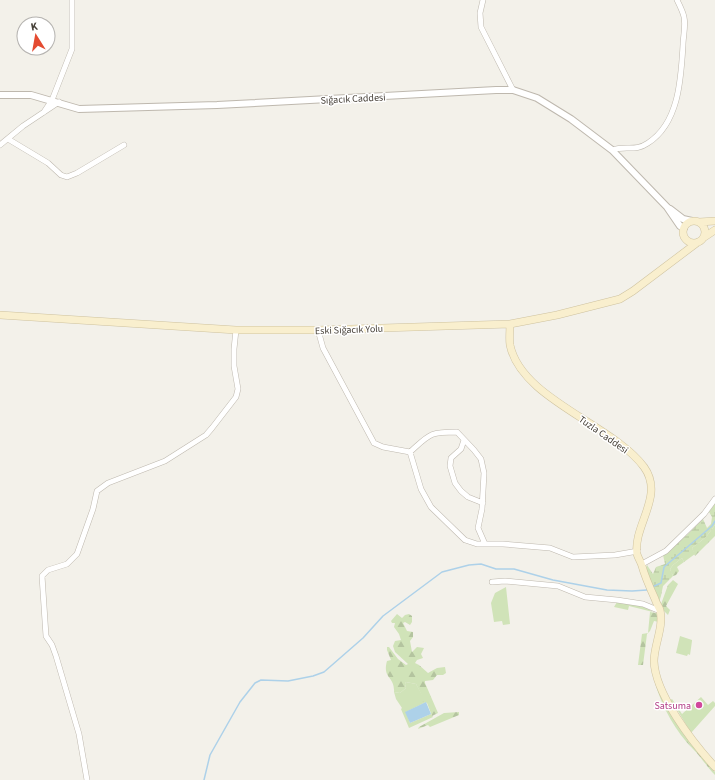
<svg xmlns="http://www.w3.org/2000/svg" width="715" height="780" font-family="'Source Sans 3',sans-serif">
<style>
.green{fill:#d0e3b8}
.forest{fill:url(#forest-firs)}
.wetland{fill:url(#wetland-marsh)}
.water{fill:#add1e9}
.lines{fill:none;stroke-linecap:round;stroke-linejoin:round}
.stream{stroke:#add1e9;stroke-width:1.5}
.minor-casing{stroke:#beb8ae;stroke-width:6}
.tertiary-casing{stroke:#beb8ae;stroke-width:8}
.secondary-casing{stroke:#cec29f;stroke-width:8}
.minor{stroke:#fff;stroke-width:5}
.tertiary{stroke:#fff;stroke-width:6}
.secondary{stroke:#f9efce;stroke-width:7}
.hotel-dot{fill:#d1479c;stroke:#fff;stroke-width:1.5}
.labels{text-anchor:middle;stroke-width:3;stroke-linejoin:round;paint-order:stroke}
.street-label{font-size:10px;fill:#474139;stroke:#fff}
.hotel-label{font-size:10px;fill:#b23c85;stroke:#fff;text-anchor:end}
</style>
<defs>
<pattern id="forest-firs" width="22" height="20" patternUnits="userSpaceOnUse"><rect width="22" height="20" fill="#d0e3b8"/><path d="M5 1l3.5 6h-7zM16 11l3.5 6h-7z" fill="#b4c49f"/></pattern>
<pattern id="wetland-marsh" width="20" height="14" patternUnits="userSpaceOnUse"><rect width="20" height="14" fill="#d0e3b8"/><path d="M1 5h8M5 5V1M11 12h8M15 12V8" fill="none" stroke="#b4c49f"/></pattern>
</defs>
<rect width="100%" height="100%" fill="#f3f1ea"/>
<path class="green" d="M 506,587 L 510,624 L 503,625 L 502,621 L 494,622 L 491,603 L 495,593 Z
M 617,602 L 642,605 L 653,612 L 629,606 L 628,610 L 614,607 Z
M 680,636 L 692,640 L 692,641 L 690,655 L 688,654 L 687,656 L 676,653 Z
M 406,682 L 416,684 L 426,702 L 406,712 L 410,723 L 431,714 L 433,717 L 409,728 L 401,709 L 402,708 L 396,699 L 394,692 L 400,693 L 406,688 L 405,684 Z
M 701,697 L 708,705 L 713,701 L 715,703 L 715,706 L 691,733 L 675,706 L 669,701 L 672,699 L 682,714 Z"/>
<path class="forest" d="M 715,525 L 715,536 L 695,556 L 692,548 L 706,537 Z
M 682,558 L 684,562 L 677,567 L 679,571 L 676,575 L 673,576 L 670,569 L 673,565 Z
M 673,580 L 678,584 L 666,606 L 670,610 L 668,615 L 660,607 L 668,585 Z
M 650,612 L 656,613 L 659,615 L 659,622 L 654,621 L 650,631 L 647,634 L 643,665 L 638,665 L 642,634 L 648,633 Z
M 397,614 L 402,618 L 405,615 L 409,614 L 412,616 L 412,622 L 410,625 L 405,622 L 403,623 L 407,631 L 413,632 L 413,637 L 410,641 L 412,652 L 417,647 L 424,648 L 421,654 L 423,658 L 417,660 L 415,663 L 419,665 L 428,673 L 437,668 L 445,667 L 446,673 L 443,675 L 437,675 L 433,680 L 425,681 L 425,683 L 438,713 L 432,716 L 427,703 L 422,701 L 422,696 L 416,684 L 406,682 L 405,684 L 406,688 L 400,693 L 394,692 C 395,676 382,679 387,661 L 391,660 L 387,650 L 387,647 L 389,647 L 398,659 L 406,665 L 408,664 L 395,652 L 393,646 L 395,641 L 401,640 L 399,634 L 394,627 L 395,623 L 392,623 L 391,621 Z
M 655,683 L 656,683 C 674,716 689,744 715,772 L 715,775 C 707,767 701,757 693,749 C 676,732 662,707 655,683 Z
M 459,712 L 459,715 L 430,727 L 428,725 L 418,729 L 419,727 L 444,713 Z"/>
<path class="wetland" d="M 715,503 L 715,525 L 706,537 L 692,548 L 695,554 L 684,562 L 682,558 L 673,565 L 670,569 L 673,576 L 663,586 L 661,596 L 659,602 L 645,572 L 647,565 L 653,574 L 656,567 L 665,564 L 663,555 L 687,535 L 703,519 L 707,528 L 711,524 L 712,517 L 709,512 Z"/>
<path class="water" d="M 426,702 L 431,714 L 410,723 L 405,712 Z"/>
<g class="lines">
<path class="stream" d="M 652,587 L 661,583 L 664,567 L 712,526 L 715,521
M 204,780 L 210,755 L 240,702 L 255,683 L 261,680 L 288,681 L 313,676 L 324,672 L 363,638 L 383,616 L 442,572 L 469,565 L 481,564 L 496,569 L 514,569 L 553,580 L 607,590 L 632,591 L 647,590"/>
<defs>
<path id="minor" d="M 483,0 L 480,13 L 481,27 L 513,90
M 44,112 L 52,100 L 72,49 L 72,0
M 8,139 L 48,163 L 61,175 L 67,177 L 77,173 L 124,145
M 0,145 L 23,126 L 59,102
M 612,150 C 626,145 635,152 648,143 C 679,123 681,79 683,45 C 683,37 686,26 684,17 C 683,12 680,6 677,0
M 318,330 L 323,348 L 374,443 L 383,447 L 410,452 L 421,489 L 431,507 L 465,540 L 477,544 L 503,544 L 550,548 L 573,557 L 615,555 L 638,551
M 464,440 L 461,449 L 451,458 L 450,466 L 455,483 L 461,491 L 468,497 L 483,503
M 410,452 C 430,434 429,432 457,432 L 474,450 L 481,459 L 484,473 L 482,509 L 478,528 L 485,544
M 642,564 L 666,551 L 704,514 L 715,499
M 492,582 L 505,581 L 558,586 L 585,597 L 617,600 L 643,604 L 660,611
M 87,780 L 79,734 L 56,656 L 52,645 L 46,636 L 42,576 L 48,570 L 67,564 L 77,554 L 93,509 L 97,491 L 108,483 L 165,461 L 206,435 L 212,428 L 236,397 L 238,389 L 234,366 L 234,349 L 236,330"/>
<path id="tertiary" d="M 0,95 L 31,95 L 79,109 L 217,105 L 496,90 L 513,90 L 537,98 L 571,119 L 612,150 L 667,207 L 680,226 L 684,228
M 670,209 L 683,219 L 692,221"/>
<path id="secondary" d="M683 232a11 11 0 1 1 22 0a11 11 0 1 1-22 0Z
M 699,222 L 715,221
M 703,238 L 715,230
M 0,315 L 236,330 L 318,330 L 510,324 L 557,315 L 620,299 L 633,291 L 698,242
M 510,324 C 510,330 509,339 510,345 C 521,399 612,424 644,467 C 665,496 633,525 637,554 C 638,558 641,562 642,566 C 645,577 650,588 655,599 C 656,603 659,607 660,610 C 664,627 654,645 654,661 C 655,694 693,743 715,767"/>
</defs>
<use href="#minor" class="minor-casing"/>
<use href="#tertiary" class="tertiary-casing"/>
<use href="#secondary" class="secondary-casing"/>
<use href="#minor" class="minor"/>
<use href="#tertiary" class="tertiary"/>
<use href="#secondary" class="secondary"/>
</g>
<circle class="hotel-dot" cx="699" cy="705" r="4"/>
<g class="labels">
<g class="street-label">
<text transform="translate(353 98) rotate(-3)" y="4">Sığacık Caddesi</text>
<text transform="translate(349 329) rotate(-2)" y="4">Eski Sığacık Yolu</text>
<text transform="translate(604 434) rotate(35)" y="4">Tuzla Caddesi</text>
</g>
<g class="hotel-label">
<text x="691" y="709">Satsuma</text>
</g>
</g>
<g transform="translate(36 36) rotate(349)"><circle r="19" fill="#ffffff" stroke="#b5b3b0"/>
<path d="M0-3L7 15L0 10L-7 15Z" fill="#e44b31"/>
<text y="-6" font-size="11" font-weight="bold" text-anchor="middle" fill="#474139">K</text>
</g>
</svg>
